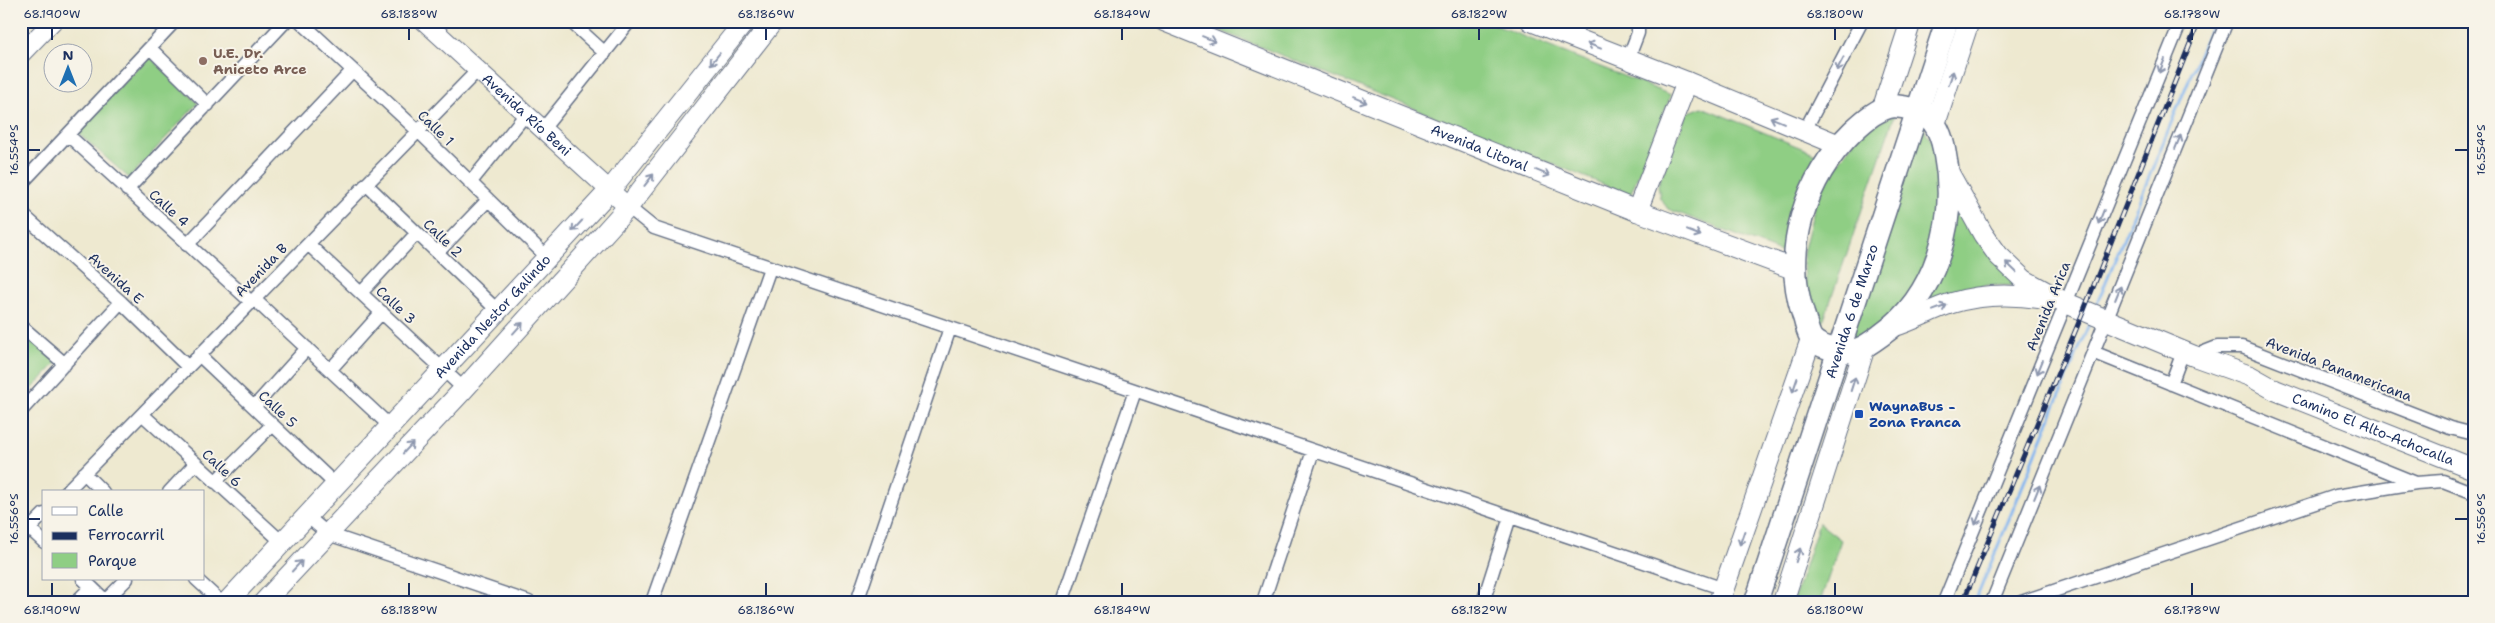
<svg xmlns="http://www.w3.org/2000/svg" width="2495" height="623" font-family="'Shantell Sans',sans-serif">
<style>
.green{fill:#8fce84;stroke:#557e71}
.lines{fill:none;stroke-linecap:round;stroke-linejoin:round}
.stream{stroke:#83b6f0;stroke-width:3}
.street-casing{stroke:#657086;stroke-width:15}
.secondary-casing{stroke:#657086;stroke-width:20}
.primary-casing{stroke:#657086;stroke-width:22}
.highway-casing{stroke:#657086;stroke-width:25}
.street{stroke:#fff;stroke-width:12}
.secondary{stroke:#fff;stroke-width:18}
.primary{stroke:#fff;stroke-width:20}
.highway{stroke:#fff;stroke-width:22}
.rail-casing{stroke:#1b2f5e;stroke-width:5}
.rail{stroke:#f7f3e8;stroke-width:3;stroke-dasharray:9;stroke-linecap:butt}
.oneway{stroke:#8d97ae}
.ticks{fill:none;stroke:#1b2f5e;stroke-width:2}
.education-dot{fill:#8d6e63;stroke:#f7f3e8;stroke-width:2}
.transit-dot{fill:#1a4fb4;stroke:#f7f3e8;stroke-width:2}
.labels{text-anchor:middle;stroke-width:4;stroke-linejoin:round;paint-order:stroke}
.education-label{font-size:14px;font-weight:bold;fill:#785e54;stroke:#f7f3e8;text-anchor:start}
.street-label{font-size:14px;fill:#1b2f5e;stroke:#f7f3e8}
.transit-label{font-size:14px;font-weight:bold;fill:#164399;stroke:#f7f3e8;text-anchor:start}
.neatline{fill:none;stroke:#1b2f5e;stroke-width:2}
.ticks-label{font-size:12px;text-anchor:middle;fill:#1b2f5e}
</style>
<rect width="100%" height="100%" fill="#f7f3e8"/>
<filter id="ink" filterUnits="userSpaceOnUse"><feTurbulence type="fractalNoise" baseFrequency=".02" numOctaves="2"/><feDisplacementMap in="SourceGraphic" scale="10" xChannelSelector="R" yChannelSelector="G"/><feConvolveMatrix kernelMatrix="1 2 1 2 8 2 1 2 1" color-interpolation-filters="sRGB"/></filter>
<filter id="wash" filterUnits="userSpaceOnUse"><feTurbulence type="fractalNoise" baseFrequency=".0096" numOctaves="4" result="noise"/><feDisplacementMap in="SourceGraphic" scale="20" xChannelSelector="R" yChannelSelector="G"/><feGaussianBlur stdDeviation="1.12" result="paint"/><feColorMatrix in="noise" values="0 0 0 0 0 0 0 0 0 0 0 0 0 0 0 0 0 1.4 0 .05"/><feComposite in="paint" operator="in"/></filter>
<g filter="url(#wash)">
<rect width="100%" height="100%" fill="#eee9d0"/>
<path class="green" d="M 1196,21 L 1485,21 L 1671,95 L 1630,195 Z
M 149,56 L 198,103 L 129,178 L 76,131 Z
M 1702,107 L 1821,156 L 1786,254 L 1668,209 L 1660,198 L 1658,185 L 1687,113 Z
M 1895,114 L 1819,334 L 1807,305 L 1803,253 L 1819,189 L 1860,133 Z
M 1921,123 L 1936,149 L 1941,221 L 1914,290 L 1890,318 L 1849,344 Z
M 1958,202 L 2022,286 L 1989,285 L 1969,288 L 1920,307 Z
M 21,329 L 58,361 L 21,401 Z
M 1819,523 L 1841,540 L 1820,602 L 1793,602 Z"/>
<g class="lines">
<path class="stream" d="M 2096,306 L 2213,21
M 1975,602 L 2089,324"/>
</g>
</g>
<g filter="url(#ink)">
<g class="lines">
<defs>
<path id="street" d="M 300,21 L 418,131 L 548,258
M 570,21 L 605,53
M 150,48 L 208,105
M 1628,59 L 1638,33 L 1638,21
M 543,129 L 630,21
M 1804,132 L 1862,21
M 68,135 L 251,302
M 470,183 L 526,114
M 21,184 L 175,21
M 366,184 L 499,312
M 127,190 L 286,21
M 628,207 L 654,228 L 1724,589
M 21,213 L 121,302 L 188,367
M 308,244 L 464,389
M 187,245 L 353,70
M 437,253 L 488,200
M 361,293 L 416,234
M 254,299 L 391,427
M 21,326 L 65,364
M 2093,352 L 2416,483 L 2443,481 L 2474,493
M 199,355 L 336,485
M 2194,356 L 2217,347 L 2242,347 L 2450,428 L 2474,434
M 330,370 L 382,312
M 2171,384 L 2183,352
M 254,407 L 307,348
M 21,411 L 121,302
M 142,414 L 283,543
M 84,473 L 103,492
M 215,482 L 272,425
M 66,492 L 478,70
M 169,492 L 195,464
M 307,516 L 328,534 L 529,602
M 30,529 L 44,542
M 21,537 L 44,514
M 83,579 L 107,602
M 196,579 L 221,602
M 105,601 L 127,579
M 76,602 L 91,587
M 652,602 L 770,268
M 857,602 L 950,328
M 1062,602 L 1135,391
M 1263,602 L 1313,451
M 1483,602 L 1510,517
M 1944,602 L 2181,21
M 1992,602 L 2227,21
M 2021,602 L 2336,496 L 2416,483"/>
<g id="secondary">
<path id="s1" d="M 424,21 L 628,207"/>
<path d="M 21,54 L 53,21"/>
</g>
<g id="primary">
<path id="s2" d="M 1164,21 L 1637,211 L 1796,270"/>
<path d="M 1531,21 L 1687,82 L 1839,145"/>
<path d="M 1883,107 L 1911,21"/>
<path d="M 1935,124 L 1969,21"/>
<path id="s3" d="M 1949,173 L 1983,234 L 1998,255 L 2024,280 L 2066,303 L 2194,356 L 2250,376 L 2275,390 L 2474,469"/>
<path d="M 1637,211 L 1687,82"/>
<path d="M 1895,326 C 1915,320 1932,309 1952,303 C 1984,293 2019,294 2051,300"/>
<path id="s4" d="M 227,602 L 610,190 L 745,21"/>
<path d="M 264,602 L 464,389 L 628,207 L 773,21"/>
<path d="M 1719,602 L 1811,339"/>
<path d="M 1783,602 L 1865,347"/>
</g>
<g id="highway">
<path d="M 1894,106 C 1905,107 1917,109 1926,115 C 1938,124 1943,141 1945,155 C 1958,221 1936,297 1880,336 C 1865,347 1854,355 1835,350 C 1828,348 1817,345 1812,339 C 1807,333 1806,321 1803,314 C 1782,249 1805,178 1853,131 C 1865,120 1878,108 1894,106 Z"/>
<path id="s5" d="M 1756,602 L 1947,21"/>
</g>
</defs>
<use href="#street" class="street-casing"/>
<use href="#secondary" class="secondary-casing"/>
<use href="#primary" class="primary-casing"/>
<use href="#highway" class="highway-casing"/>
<use href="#street" class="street"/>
<use href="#secondary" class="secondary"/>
<use href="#primary" class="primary"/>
<use href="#highway" class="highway"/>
<defs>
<path id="rail" d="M 1963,602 L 2084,310 L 2199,21"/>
</defs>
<use href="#rail" class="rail-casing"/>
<use href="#rail" class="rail"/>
</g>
<defs><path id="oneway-shaft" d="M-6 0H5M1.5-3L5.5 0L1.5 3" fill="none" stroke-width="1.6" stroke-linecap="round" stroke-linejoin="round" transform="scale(1.25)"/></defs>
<g class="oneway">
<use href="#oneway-shaft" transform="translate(1209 39) rotate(22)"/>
<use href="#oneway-shaft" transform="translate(1594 46) rotate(-159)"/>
<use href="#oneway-shaft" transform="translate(715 59) rotate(129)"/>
<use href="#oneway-shaft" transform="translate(1840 64) rotate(118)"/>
<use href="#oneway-shaft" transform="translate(2162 66) rotate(112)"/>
<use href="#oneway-shaft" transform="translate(1951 78) rotate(-72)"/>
<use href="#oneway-shaft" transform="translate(1360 100) rotate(22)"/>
<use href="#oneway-shaft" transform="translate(1777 120) rotate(-157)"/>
<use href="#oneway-shaft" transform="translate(2178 142) rotate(-68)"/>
<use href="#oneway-shaft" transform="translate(1543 173) rotate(22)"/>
<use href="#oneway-shaft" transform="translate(649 180) rotate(-52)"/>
<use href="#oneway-shaft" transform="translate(2101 217) rotate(112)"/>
<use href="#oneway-shaft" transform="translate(577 226) rotate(133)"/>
<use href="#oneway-shaft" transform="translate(1694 233) rotate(21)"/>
<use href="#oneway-shaft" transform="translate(2011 267) rotate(-136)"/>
<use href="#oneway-shaft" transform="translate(2118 293) rotate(-68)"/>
<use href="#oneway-shaft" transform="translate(1940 308) rotate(-21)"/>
<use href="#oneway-shaft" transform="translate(518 328) rotate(-48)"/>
<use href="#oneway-shaft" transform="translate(2040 367) rotate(112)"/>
<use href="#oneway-shaft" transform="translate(1853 384) rotate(-72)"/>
<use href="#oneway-shaft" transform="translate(1795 385) rotate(109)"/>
<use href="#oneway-shaft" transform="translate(408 448) rotate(-47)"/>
<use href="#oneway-shaft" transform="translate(2037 492) rotate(-68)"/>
<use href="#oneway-shaft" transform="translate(1978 518) rotate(112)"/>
<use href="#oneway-shaft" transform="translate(1742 538) rotate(109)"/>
<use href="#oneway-shaft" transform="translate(1798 555) rotate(-72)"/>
<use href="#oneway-shaft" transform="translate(297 566) rotate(-47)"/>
</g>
</g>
<path class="ticks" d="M 52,28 L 52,40M 409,28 L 409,40M 766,28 L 766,40M 1122,28 L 1122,40M 1479,28 L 1479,40M 1835,28 L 1835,40M 2192,28 L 2192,40M 28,150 L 40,150M 2455,150 L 2468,150M 28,519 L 40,519M 2455,519 L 2468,519M 52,583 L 52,596M 409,583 L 409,596M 766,583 L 766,596M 1122,583 L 1122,596M 1479,583 L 1479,596M 1835,583 L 1835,596M 2192,583 L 2192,596"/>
<circle class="education-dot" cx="203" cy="61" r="5"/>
<rect class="transit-dot" x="1854" y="409" width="10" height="10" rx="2.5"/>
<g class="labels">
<g class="education-label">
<text x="213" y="58">U.E. Dr.<tspan x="213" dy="16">Aniceto Arce</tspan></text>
</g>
<g class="street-label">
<text dy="5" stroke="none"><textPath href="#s1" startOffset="139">Avenida Río Beni</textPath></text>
<text transform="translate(436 128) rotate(44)" y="5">Calle 1</text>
<text dy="5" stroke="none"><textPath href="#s2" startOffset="340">Avenida Litoral</textPath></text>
<text transform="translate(169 208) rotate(42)" y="5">Calle 4</text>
<text transform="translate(443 238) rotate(44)" y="5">Calle 2</text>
<text transform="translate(261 270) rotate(-46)" y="5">Avenida B</text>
<text transform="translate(116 278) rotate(42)" y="5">Avenida E</text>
<text transform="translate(396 305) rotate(43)" y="5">Calle 3</text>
<text transform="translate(2048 306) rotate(-68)" y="5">Avenida Arica</text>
<text dy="5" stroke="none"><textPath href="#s5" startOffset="306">Avenida 6 de Marzo</textPath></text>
<text dy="5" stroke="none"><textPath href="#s4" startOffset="390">Avenida Nestor Galindo</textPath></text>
<text transform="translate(2339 369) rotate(21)" y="5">Avenida Panamericana</text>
<text transform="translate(278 409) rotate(43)" y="5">Calle 5</text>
<text dy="5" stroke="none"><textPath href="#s3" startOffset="512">Camino El Alto-Achocalla</textPath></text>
<text transform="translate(222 468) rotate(43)" y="5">Calle 6</text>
</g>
<g class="transit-label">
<text x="1869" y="411">WaynaBus -<tspan x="1869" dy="16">Zona Franca</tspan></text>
</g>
</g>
<rect width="2495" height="623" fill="none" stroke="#f7f3e8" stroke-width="55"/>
<rect x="42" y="490" width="162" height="90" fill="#f7f3e8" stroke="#9fa5b1"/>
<rect x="52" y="507" width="25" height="8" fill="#ffffff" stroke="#9fa5b1"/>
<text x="88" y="516" font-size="15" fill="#1b2f5e">Calle</text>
<rect x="52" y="532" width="25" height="8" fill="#1b2f5e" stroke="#9fa5b1"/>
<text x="88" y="540" font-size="15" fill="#1b2f5e">Ferrocarril</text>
<rect x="52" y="553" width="25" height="15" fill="#8fce84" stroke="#9fa5b1"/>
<text x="88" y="566" font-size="15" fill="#1b2f5e">Parque</text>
<g transform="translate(68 68)"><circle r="24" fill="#f7f3e8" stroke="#9fa5b1"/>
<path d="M0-4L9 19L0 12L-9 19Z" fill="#1f6fb2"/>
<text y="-8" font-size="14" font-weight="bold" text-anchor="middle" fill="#1b2f5e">N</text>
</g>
<rect x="28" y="28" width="2440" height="568" class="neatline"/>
<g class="ticks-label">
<text x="52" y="18">68.190°W</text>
<text x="409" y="18">68.188°W</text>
<text x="766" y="18">68.186°W</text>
<text x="1122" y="18">68.184°W</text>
<text x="1479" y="18">68.182°W</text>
<text x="1835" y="18">68.180°W</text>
<text x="2192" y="18">68.178°W</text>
<text transform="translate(14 150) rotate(-90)" y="4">16.554°S</text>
<text transform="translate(2481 150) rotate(-90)" y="4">16.554°S</text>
<text transform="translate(14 519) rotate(-90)" y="4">16.556°S</text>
<text transform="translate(2481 519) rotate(-90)" y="4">16.556°S</text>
<text x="52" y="614">68.190°W</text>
<text x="409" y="614">68.188°W</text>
<text x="766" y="614">68.186°W</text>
<text x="1122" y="614">68.184°W</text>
<text x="1479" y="614">68.182°W</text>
<text x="1835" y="614">68.180°W</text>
<text x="2192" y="614">68.178°W</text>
</g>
</svg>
